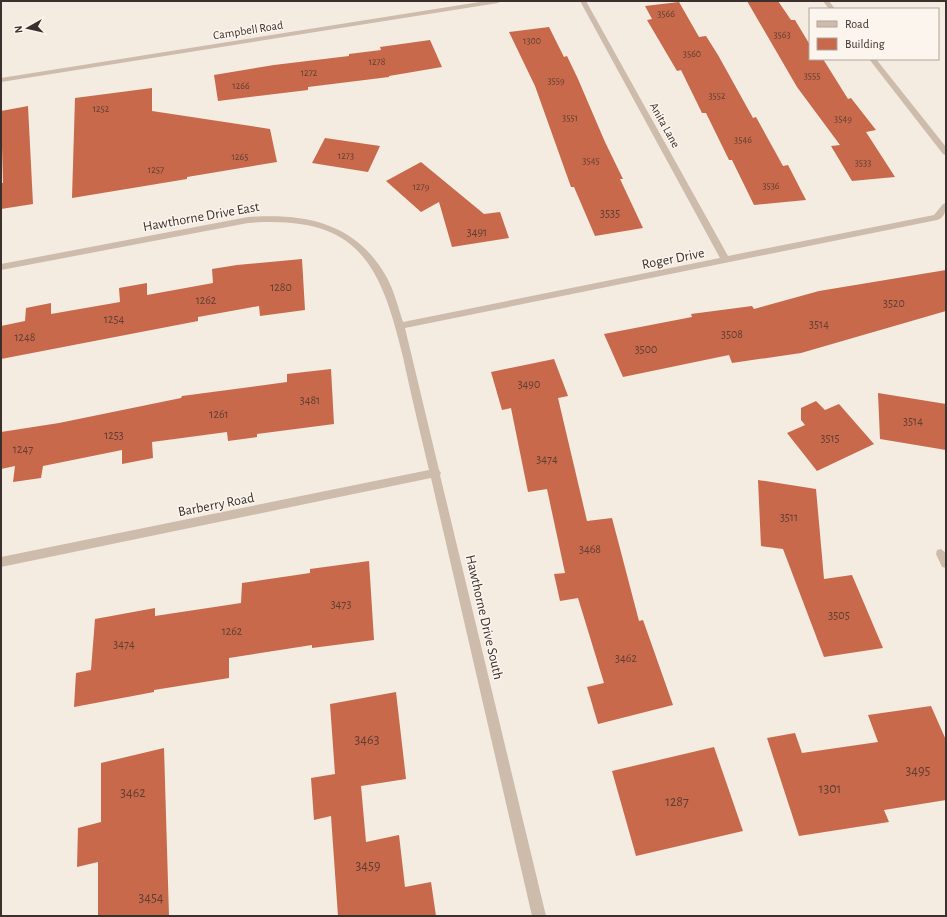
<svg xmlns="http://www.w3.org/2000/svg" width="947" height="917" font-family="'Alegreya Sans',sans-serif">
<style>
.building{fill:#c8694b}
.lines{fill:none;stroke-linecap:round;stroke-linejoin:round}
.street{fill:#cdbbac;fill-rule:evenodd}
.labels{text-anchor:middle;stroke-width:3;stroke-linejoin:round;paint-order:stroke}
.far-number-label{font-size:10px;fill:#5e3e33}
.far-street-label{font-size:12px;fill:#3b302b;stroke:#fbf5ee}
.number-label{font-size:12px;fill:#5e3e33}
.street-label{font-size:14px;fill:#3b302b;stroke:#fbf5ee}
.near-number-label{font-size:14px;fill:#5e3e33}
</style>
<rect width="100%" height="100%" fill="#f4ebe1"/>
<path class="building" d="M 747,1 L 778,1 L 791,20 L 795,20 L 810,45 L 810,59 L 823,59 L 848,99 L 851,98 L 876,130 L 866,132 L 895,177 L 852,181 L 831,146 L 840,145 L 797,87 Z
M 679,2 L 699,37 L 706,36 L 718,55 L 753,118 L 756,117 L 783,166 L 788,165 L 806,200 L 754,205 L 732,160 L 729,160 L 706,113 L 702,113 L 681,70 L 677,71 L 647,20 L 652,19 L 645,6 Z
M 549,27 L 564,57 L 567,56 L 578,79 L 605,142 L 623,179 L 620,179 L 643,228 L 595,236 L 574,187 L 571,187 L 535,86 L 509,32 Z
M 430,40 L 442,67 L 389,76 L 389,77 L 308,87 L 308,90 L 218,101 L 214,75 L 274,65 L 349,56 L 349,54 L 381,50 L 380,47 Z
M 152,88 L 152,111 L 270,129 L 277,162 L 187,177 L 187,179 L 72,198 L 75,98 Z
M 28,106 L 33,204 L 1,209 L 1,183 L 3,183 L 1,111 Z
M 325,138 L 380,146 L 368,172 L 312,163 Z
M 421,162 L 484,214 L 500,212 L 509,238 L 452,247 L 439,202 L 421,212 L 386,181 Z
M 302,259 L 305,310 L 260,316 L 259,306 L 198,317 L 198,321 L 1,359 L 1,326 L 25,321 L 26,308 L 51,303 L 51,314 L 120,302 L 119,288 L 147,283 L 147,295 L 213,283 L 212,269 L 237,265 Z
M 946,270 L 946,311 L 801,353 L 732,363 L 729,355 L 623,377 L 604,334 L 692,317 L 691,314 L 752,306 L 754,309 L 819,291 Z
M 554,359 L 568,396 L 558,398 L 587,521 L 612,518 L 639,621 L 643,620 L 673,705 L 598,724 L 587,687 L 604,683 L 578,598 L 560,601 L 554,574 L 565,573 L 547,489 L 528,492 L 511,408 L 502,410 L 491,372 Z
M 331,369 L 334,424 L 257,434 L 257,437 L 228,441 L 227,432 L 152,442 L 153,458 L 122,464 L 122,450 L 43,466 L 41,478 L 13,482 L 15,466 L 1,469 L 1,432 L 59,423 L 181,398 L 182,396 L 287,382 L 287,374 Z
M 878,393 L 946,404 L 946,450 L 880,439 Z
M 816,401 L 825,410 L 839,404 L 874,444 L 817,471 L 787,433 L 805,425 L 801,420 L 801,408 Z
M 758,480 L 816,489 L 824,579 L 852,575 L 883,648 L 824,657 L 783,549 L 761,546 Z
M 369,561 L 374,640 L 312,648 L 312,645 L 229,658 L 229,678 L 154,690 L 154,692 L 74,707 L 76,673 L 91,670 L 95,619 L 155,608 L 155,616 L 241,603 L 242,583 L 310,573 L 310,569 Z
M 396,692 L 406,779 L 361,786 L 366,842 L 399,835 L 405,887 L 431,882 L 436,916 L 338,916 L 331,816 L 314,820 L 311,778 L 335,774 L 330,704 Z
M 931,706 L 946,740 L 946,800 L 884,810 L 889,822 L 799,836 L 767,738 L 795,733 L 802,753 L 878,742 L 868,715 Z
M 714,747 L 743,831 L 636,856 L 612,771 Z
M 164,748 L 169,916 L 98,916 L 98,862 L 77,867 L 78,828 L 101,822 L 101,763 Z"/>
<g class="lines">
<path class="street" d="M 486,1 L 501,1 L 498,3 L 1,82 L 1,78 Z
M 580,1 L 586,1 L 728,256 L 934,215 L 943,204 L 946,203 C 946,210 945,218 937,220 L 405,328 L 439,470 L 441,473 L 440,475 L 546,916 L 532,916 L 431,478 L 1,567 L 1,557 L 429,470 C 420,432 411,395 403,357 C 380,261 357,215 248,223 L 1,270 L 1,264 L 248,217 C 305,213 355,222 386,276 C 394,290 398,307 403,322 L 720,258 Z
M 823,1 L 829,1 L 835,9 L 829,9 Z
M 869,59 L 876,59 L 946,147 L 946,155 L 943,154 Z
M 941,549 L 946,553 L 946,568 L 942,567 L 936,554 L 937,550 Z"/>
</g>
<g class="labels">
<g class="far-number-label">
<text x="666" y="17">3566</text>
<text x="782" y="38">3563</text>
<text x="532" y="44">1300</text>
<text x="692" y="57">3560</text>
<text x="377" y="65">1278</text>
<text x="309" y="76">1272</text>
<text x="812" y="79">3555</text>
<text x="556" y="84">3559</text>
<text x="241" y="89">1266</text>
<text x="717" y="99">3552</text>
<text x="101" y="112">1252</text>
<text x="570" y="121">3551</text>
<text x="843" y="122">3549</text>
<text x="743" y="143">3546</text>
<text x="346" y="159">1273</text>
<text x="240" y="160">1265</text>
<text x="591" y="164">3545</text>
<text x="863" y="166">3533</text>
<text x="156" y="173">1257</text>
<text x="771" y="189">3536</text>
<text x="421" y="190">1279</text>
</g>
<g class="far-street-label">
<text transform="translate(248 30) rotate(-9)" y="4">Campbell Road</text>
<text transform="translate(665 125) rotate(61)" y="4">Anita Lane</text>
</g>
<g class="number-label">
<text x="610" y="217">3535</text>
<text x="477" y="236">3491</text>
<text x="281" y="291">1280</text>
<text x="206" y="304">1262</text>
<text x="894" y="307">3520</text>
<text x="114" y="323">1254</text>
<text x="819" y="328">3514</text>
<text x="732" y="338">3508</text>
<text x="25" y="341">1248</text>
<text x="646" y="353">3500</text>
<text x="529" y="388">3490</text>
<text x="310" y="404">3481</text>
<text x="219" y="418">1261</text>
<text x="913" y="425">3514</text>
<text x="114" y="439">1253</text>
<text x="830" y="442">3515</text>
<text x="23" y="453">1247</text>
<text x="547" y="463">3474</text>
<text x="789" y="521">3511</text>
<text x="590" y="553">3468</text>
<text x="341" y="608">3473</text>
<text x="839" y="619">3505</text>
<text x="232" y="635">1262</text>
<text x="124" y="648">3474</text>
<text x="626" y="662">3462</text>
</g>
<g class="street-label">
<text transform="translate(201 216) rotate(-10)" y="5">Hawthorne Drive East</text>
<text transform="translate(673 258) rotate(-11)" y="5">Roger Drive</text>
<text transform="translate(216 504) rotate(-11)" y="5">Barberry Road</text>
<text transform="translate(485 617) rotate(77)" y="5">Hawthorne Drive South</text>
</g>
<g class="near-number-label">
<text x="367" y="744">3463</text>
<text x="918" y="775">3495</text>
<text x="830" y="793">1301</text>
<text x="133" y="797">3462</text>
<text x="677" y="806">1287</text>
<text x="368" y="870">3459</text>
<text x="151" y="902">3454</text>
</g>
</g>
<rect width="947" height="917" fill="none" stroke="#3b302b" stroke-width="4"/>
<rect x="809" y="8" width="130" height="52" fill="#fbf5ee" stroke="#aea6a0"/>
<rect x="817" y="21" width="20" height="6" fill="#cdbbac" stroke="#aea6a0"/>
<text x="845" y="28" font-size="12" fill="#3b302b">Road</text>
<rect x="817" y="38" width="20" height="12" fill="#c8694b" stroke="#aea6a0"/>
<text x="845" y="48" font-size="12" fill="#3b302b">Building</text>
<g transform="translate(28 28) rotate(262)" stroke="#fbf5ee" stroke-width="3" paint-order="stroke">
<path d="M0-3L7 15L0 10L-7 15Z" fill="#3b302b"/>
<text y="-6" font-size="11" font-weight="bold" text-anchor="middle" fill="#3b302b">N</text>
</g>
</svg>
